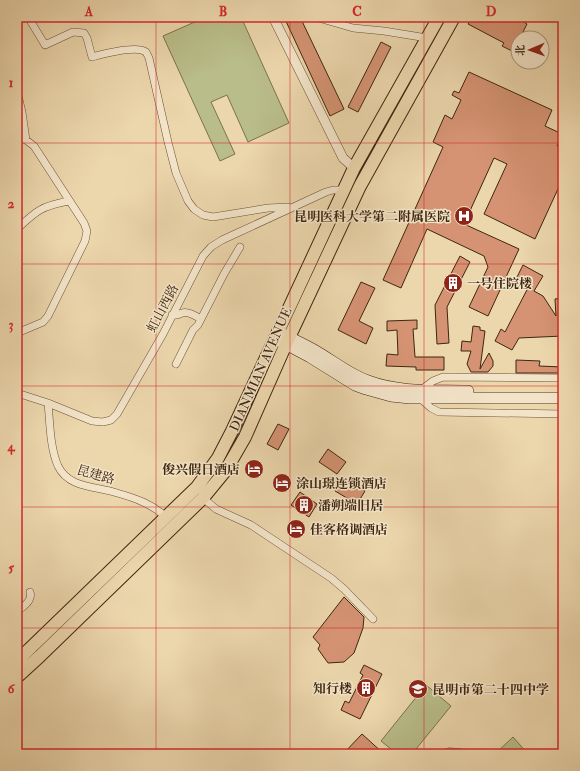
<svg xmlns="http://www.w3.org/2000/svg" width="580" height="771" font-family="'IM FELL Double Pica','Noto Serif SC',serif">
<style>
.green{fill:#b9bd89;stroke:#7c724c}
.building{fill:#d59373;stroke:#3e260f}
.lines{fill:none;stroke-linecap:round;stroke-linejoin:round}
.minor-casing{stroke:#6a5236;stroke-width:8}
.tertiary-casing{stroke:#6a5236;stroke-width:10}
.secondary-casing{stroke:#3e260f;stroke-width:12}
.primary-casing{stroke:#3e260f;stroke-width:14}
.minor{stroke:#f3e4c9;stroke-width:7}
.tertiary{stroke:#f3e4c9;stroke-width:9}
.secondary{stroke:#f3e4c9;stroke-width:11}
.primary{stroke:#ecd6ac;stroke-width:12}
.grid{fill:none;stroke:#d62828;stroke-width:1;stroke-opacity:0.55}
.labels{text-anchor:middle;stroke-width:3;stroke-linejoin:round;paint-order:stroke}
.poi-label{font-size:13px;font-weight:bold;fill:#3e260f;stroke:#f3e4c9;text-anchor:start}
.street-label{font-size:13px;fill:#3e260f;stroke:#f3e4c9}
.neatline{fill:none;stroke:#d62828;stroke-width:1.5}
.grid-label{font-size:13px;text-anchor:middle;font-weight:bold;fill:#d62828}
</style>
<rect width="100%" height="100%" fill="#ecd6ac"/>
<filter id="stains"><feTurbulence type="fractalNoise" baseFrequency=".005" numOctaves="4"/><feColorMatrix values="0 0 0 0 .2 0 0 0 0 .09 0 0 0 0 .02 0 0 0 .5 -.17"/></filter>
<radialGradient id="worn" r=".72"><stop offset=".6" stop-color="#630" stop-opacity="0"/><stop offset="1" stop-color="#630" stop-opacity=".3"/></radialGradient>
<path class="green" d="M 206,17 L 241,17 L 289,123 L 248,142 L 227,95 L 211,102 L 235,154 L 220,161 L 163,36 Z
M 426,685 L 451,706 L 412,754 L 397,754 L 381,741 Z
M 513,737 L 528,754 L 495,754 Z
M 449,748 L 462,749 L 471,754 L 436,754 L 442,750 Z"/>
<path class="building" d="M 284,17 L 300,17 L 344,109 L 330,116 Z
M 472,17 L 516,17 L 527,24 L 520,38 L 518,38 L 518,41 L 512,51 L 502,46 L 504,43 L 468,24 Z
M 381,42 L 391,47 L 358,112 L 348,107 Z
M 469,72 L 552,110 L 545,126 L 562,134 L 557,146 L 563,149 L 563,178 L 535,239 L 484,214 L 507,164 L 494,158 L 464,224 L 519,249 L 488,316 L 469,307 L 488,267 L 484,256 L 427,229 L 401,288 L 383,280 L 443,147 L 433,142 L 445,115 L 452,119 L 461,100 L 452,95 L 454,91 L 459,93 Z
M 460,256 L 470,262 L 447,307 L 449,343 L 437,344 L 435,305 Z
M 523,265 L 543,276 L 534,291 L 543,296 L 556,316 L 555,299 L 563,298 L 563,319 L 559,319 L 563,326 L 563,336 L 519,338 L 512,350 L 495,341 L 501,329 L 505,332 L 529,286 L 516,279 Z
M 361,282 L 375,288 L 359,321 L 373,328 L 366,344 L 338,330 Z
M 417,320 L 417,329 L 413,329 L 415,357 L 444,357 L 444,370 L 416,370 L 416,367 L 386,366 L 387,354 L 398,355 L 397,330 L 387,331 L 387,321 Z
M 473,326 L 480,327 L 480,330 L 485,331 L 480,369 L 489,353 L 493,361 L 493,366 L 488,372 L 471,372 L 467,364 L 471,351 L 461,351 L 462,341 L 471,342 Z
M 516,360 L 540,361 L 539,366 L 563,367 L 563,373 L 516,373 Z
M 278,424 L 289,429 L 278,450 L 267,444 Z
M 328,449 L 346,462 L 337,474 L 319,462 Z
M 344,477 L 365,491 L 357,504 L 335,491 Z
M 300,492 L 317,504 L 309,517 L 291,505 Z
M 344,597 L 364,617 L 363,628 L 354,653 L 344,662 L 328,663 L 318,649 L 320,645 L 313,637 Z
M 364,665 L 382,674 L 360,719 L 341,710 L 345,701 L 349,703 L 363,675 L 360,673 Z
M 362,734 L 384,754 L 343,754 Z"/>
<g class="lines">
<defs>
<path id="minor" d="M 28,17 L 45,45 L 73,32 L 84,33 L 87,38 L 92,57 C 103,54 136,45 146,52 C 147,54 148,56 149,58 L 168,142 L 176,173 L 188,201 L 194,209 L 203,215 L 213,217 L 268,208 L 288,207
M 315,17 L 353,28 L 384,31 L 427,38
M 17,91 L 22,112 L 26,140
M 17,137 L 26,140 L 34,146 L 84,223 L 87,231 L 85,241 L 48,316 L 43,322 L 17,333
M 17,229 C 37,210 42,206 69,201
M 172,315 C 177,316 178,315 182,313 C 188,311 196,316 201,319
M 176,364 L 193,330 L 198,325 L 224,274 L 240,247
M 421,390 L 433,381 L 443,377 L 563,378
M 17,393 L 48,403 L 92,421 L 103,422 L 111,420 L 117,414 L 163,334 L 203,256 L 211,247 L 222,240 L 326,192 L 333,190 L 344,190
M 420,398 L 431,408 L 439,412 L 563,414
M 48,403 C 50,423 50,448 58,466 C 69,489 97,486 117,493 C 135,498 152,504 166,517
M 203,498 L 216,509 L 251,525 L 331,578 L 344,589 L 373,619
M 17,612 C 23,606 33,601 30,592"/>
<path id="tertiary" d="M 273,17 L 343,158 L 354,168"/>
<path id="secondary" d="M 281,333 C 292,339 304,344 314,350 C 332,360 348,374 368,381 C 400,393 435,390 468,391
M 278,340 L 310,357 L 355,385 L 366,389 L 391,396 L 410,398 L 563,398"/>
<path id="primary" d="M 17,661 L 197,487 L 218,458 L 232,431 L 354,168 L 439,17
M 17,677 L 40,656 L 203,498 L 226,470 L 245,437 L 286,344 L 360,186 L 454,17"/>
</defs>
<use href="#minor" class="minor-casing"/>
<use href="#tertiary" class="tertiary-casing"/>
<use href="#secondary" class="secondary-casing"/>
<use href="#primary" class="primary-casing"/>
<use href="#minor" class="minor"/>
<use href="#tertiary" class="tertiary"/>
<use href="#secondary" class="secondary"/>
<use href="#primary" class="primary"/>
</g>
<path class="grid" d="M 156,17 L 156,754M 290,17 L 290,754M 424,17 L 424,754M 17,143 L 563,143M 17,264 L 563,264M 17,386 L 563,386M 17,507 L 563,507M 17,628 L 563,628"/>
<defs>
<symbol id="hospital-disc" viewBox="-11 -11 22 22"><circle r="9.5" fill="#8f2418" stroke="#f3e4c9"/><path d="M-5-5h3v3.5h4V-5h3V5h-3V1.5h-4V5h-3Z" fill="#fff"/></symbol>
<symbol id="building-disc" viewBox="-11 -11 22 22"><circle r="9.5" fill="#8f2418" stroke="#f3e4c9"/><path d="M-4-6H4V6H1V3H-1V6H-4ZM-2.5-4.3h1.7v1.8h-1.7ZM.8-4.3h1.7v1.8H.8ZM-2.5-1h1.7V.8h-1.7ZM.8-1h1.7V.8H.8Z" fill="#fff"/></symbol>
<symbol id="hotel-disc" viewBox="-11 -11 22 22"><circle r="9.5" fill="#8f2418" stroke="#f3e4c9"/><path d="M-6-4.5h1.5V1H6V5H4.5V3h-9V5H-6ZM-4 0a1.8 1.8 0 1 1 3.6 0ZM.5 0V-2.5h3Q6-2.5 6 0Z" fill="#fff"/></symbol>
<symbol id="school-disc" viewBox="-11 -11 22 22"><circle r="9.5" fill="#8f2418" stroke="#f3e4c9"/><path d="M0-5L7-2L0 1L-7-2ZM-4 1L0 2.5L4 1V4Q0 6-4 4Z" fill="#fff"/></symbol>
</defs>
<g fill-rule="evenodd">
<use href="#hospital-disc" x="453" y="205" width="22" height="22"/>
<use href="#building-disc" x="442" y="272" width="22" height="22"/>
<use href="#hotel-disc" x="243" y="458" width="22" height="22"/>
<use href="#hotel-disc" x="271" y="472" width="22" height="22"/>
<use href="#building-disc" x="293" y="494" width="22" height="22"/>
<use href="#hotel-disc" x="285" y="518" width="22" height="22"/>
<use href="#building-disc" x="355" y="677" width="22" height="22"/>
<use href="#school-disc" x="407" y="678" width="22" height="22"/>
</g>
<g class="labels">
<g class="poi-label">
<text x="450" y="221" text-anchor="end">昆明医科大学第二附属医院</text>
<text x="467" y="288">一号住院楼</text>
<text x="240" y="474" text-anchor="end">俊兴假日酒店</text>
<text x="296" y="488">涂山璟连锁酒店</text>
<text x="318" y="510">潘朔端旧居</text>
<text x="310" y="534">佳客格调酒店</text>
<text x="352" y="693" text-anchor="end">知行楼</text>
<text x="432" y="694">昆明市第二十四中学</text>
</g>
<g class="street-label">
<text transform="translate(162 308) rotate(-62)" y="5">虹山西路</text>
<text transform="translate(260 369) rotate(-66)" y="5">DIANMIAN AVENUE</text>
<text transform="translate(96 474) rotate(16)" y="5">昆建路</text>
</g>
</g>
<rect width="580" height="771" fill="none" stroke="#ecd6ac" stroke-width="44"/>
<g transform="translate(530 50) rotate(268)"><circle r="19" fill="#f3e4c9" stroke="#ab987f"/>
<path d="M0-3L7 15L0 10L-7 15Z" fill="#8f2418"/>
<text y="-6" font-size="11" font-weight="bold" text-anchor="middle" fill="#3e260f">北</text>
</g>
<rect x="22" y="22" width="536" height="727" class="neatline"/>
<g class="grid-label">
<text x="89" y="16">A</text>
<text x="223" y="16">B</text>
<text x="357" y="16">C</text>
<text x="491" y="16">D</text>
<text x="11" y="87">1</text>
<text x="11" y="208">2</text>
<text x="11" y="329">3</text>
<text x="11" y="451">4</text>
<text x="11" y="572">5</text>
<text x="11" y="693">6</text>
</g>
<rect width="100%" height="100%" filter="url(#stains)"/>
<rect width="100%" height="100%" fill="url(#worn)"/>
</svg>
